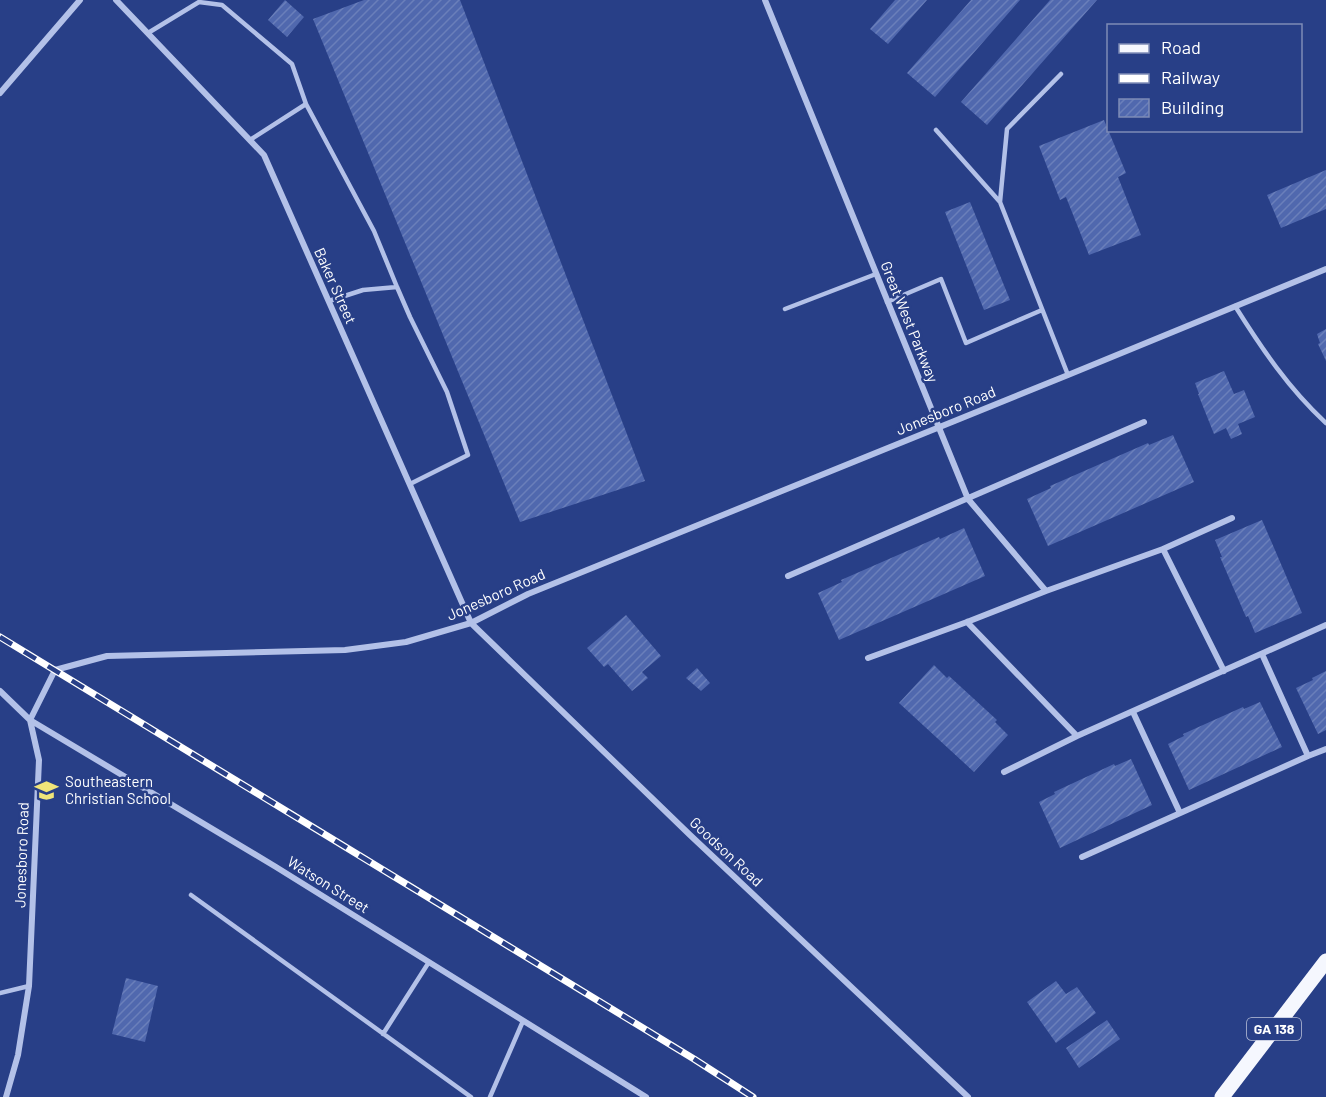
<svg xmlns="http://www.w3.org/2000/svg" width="1326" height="1097" font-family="Barlow,sans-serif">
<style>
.building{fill:url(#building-hatch)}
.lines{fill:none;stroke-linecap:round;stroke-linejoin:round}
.lane{stroke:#b3c1e8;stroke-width:4.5}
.street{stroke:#b3c1e8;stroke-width:6}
.primary{stroke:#f5f7fe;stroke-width:15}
.rail-casing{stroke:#fff;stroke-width:7}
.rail{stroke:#283f87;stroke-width:4.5;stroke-dasharray:14;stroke-linecap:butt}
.labels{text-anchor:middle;stroke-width:5;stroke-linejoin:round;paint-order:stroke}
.shield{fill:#283f87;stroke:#bec5db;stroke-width:1.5}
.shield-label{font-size:14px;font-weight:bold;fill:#fff}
.street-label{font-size:15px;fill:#fff;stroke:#283f87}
.poi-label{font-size:15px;fill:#fff;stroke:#283f87;text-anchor:start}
</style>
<defs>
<pattern id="building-hatch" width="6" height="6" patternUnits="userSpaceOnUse" patternTransform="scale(1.5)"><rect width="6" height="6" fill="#5068ae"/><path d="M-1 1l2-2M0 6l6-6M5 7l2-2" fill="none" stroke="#6a7fba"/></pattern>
</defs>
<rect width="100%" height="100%" fill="#283f87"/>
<path class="building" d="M 285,0 L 304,17 L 287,37 L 268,20 Z
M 364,0 L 460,0 L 645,481 L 520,522 L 313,19 Z
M 895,0 L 927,0 L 888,44 L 870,29 Z
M 971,0 L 1020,0 L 935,97 L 907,73 Z
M 1050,0 L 1097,0 L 987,125 L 961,102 Z
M 1104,120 L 1126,173 L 1118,177 L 1141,235 L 1089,255 L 1066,197 L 1060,200 L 1039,146 Z
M 1326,170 L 1326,209 L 1281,228 L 1267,195 Z
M 970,202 L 1010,300 L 984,310 L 945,212 Z
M 1326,329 L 1326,361 L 1318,344 L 1320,343 L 1317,334 Z
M 1224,371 L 1234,394 L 1244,390 L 1255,417 L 1238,424 L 1242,434 L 1231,439 L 1226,428 L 1214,434 L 1198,394 L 1199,394 L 1195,383 Z
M 1173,435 L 1194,482 L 1048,546 L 1027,499 L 1051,488 L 1050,486 L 1148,443 L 1149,445 Z
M 1262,520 L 1302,613 L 1255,633 L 1248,616 L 1246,617 L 1220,557 L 1222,557 L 1215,540 Z
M 964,528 L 985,576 L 839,640 L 818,593 L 842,582 L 841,580 L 939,537 L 940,539 Z
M 626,615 L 661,656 L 642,672 L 648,678 L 632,691 L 608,664 L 604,667 L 587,648 Z
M 934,665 L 947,678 L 949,676 L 997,720 L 995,722 L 1008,735 L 974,772 L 899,703 Z
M 697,668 L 710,683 L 701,691 L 686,678 Z
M 1326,671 L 1326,730 L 1318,734 L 1296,688 L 1313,680 L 1312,678 Z
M 1260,702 L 1282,747 L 1189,790 L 1168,744 L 1184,736 L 1183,734 L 1243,707 L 1244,709 Z
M 1131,759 L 1152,805 L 1060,848 L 1039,802 L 1055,794 L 1054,792 L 1114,764 L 1115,766 Z
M 126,978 L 158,986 L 145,1042 L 112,1034 Z
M 1056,981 L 1066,994 L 1077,987 L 1096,1013 L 1056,1043 L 1027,1002 Z
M 1107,1020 L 1120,1039 L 1079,1068 L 1066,1048 Z"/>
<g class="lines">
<path class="lane" d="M 148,33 L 199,2 L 222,5 L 292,64 L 306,104
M 936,130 L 1000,202 L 1068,375
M 250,140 L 306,104 L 374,231 L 397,287
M 1000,202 L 1007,129 L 1061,74
M 329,301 L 363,290 L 397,287 L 410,317 L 447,392 L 468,455 L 410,484
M 887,302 L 941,279 L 966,343 L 1042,310
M 1235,306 C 1262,349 1289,389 1326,423
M 785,309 L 876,274
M 191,895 L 471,1097
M 0,993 L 29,986
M 383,1034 L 429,962
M 490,1097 L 523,1021"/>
<path class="street" d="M 116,0 L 264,155 L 471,623 L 690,835 L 968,1097
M 765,0 L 968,499 L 1046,591 L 967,622 L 868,658
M 0,93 L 80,0
M 1163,549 L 1232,518
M 788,576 L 1144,422
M 1046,591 L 1163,549 L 1224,671
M 967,622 L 1077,736 L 1004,772
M 1262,654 L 1308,756 L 1326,749
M 0,691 L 30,720 L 276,867 L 646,1097
M 1133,712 L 1180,813
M 1077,736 L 1326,625
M 1082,857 L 1308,756
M 6,1097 L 18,1055 L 29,986 L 39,760 L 30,720 L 55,670 L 107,656 L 345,650 L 406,642 L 471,623 L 528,594 L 1068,375 L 1326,269"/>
<path class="primary" d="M 1222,1097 L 1326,961"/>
<defs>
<path id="rail" d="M 0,637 L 694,1059 L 753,1097"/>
</defs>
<use href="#rail" class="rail-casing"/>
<use href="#rail" class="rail"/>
</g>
<defs>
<symbol id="school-bare" viewBox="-9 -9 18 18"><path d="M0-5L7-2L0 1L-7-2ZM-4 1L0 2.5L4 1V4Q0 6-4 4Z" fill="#f0e579" stroke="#283f87" stroke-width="2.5" paint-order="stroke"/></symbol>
</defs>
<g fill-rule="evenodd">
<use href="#school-bare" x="30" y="774" width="33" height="33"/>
</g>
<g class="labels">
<rect class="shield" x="1247" y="1018" width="54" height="22" rx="4.5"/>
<g class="shield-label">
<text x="1274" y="1034">GA 138</text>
</g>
<g class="street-label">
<text transform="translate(335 286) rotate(66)" y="5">Baker Street</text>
<text transform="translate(909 322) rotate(68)" y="5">Great West Parkway</text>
<text transform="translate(946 411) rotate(-22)" y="5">Jonesboro Road</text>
<text transform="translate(496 595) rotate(-24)" y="5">Jonesboro Road</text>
<text transform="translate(726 852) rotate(43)" y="5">Goodson Road</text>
<text transform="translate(22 855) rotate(-88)" y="5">Jonesboro Road</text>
<text transform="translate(328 885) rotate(32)" y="5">Watson Street</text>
</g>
<g class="poi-label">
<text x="65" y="787">Southeastern<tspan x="65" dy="17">Christian School</tspan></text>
</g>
</g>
<rect x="1107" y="24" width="195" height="108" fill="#283f87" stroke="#7e8cb7" stroke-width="1.5"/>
<rect x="1119" y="44" width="30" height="9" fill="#f5f7fe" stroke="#7e8cb7" stroke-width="1.5"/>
<text x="1161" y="54" font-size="18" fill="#ffffff">Road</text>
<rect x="1119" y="74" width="30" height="9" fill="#ffffff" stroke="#7e8cb7" stroke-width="1.5"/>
<text x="1161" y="84" font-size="18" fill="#ffffff">Railway</text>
<rect x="1119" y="99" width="30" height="18" fill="url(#building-hatch)" stroke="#7e8cb7" stroke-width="1.5"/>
<text x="1161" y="114" font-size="18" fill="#ffffff">Building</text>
</svg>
